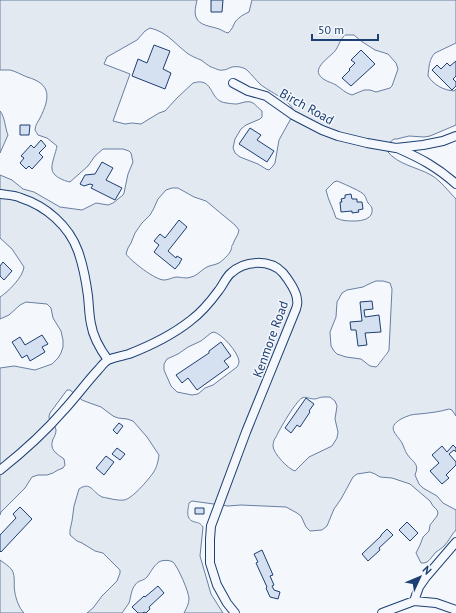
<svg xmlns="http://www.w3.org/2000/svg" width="456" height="613" font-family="'PT Sans',sans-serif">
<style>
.green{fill:#e3e9f0;stroke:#687fa3;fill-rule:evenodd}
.building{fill:#d5e0f0;stroke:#1d3f73}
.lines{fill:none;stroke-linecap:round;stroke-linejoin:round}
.street-casing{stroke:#1d3f73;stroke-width:10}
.street{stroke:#f4f7fb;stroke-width:8}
.labels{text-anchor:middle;stroke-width:3;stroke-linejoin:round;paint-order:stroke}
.street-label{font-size:13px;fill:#1d3f73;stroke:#f4f7fb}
</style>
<rect width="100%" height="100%" fill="#f4f7fb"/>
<path class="green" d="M 0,0 L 197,0 C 196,5 194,12 196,17 C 199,26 211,26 219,29 C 222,30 224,32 228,33 C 232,30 233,26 235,22 C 239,17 244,14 249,12 L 252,0 L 456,0 L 456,43 L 435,53 C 429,59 429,67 428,76 C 434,85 443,90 454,91 L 456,89 L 456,125 L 430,136 L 424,137 L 409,136 L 397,139 L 394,139 L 389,143 L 387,151 C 398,165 417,167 431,175 C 440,180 449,192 456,199 L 456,416 L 452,410 L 449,409 C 439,412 429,413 419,414 C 412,414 407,416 401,419 C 386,428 396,433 402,443 C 404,447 405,451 407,454 C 413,463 420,463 415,475 L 419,484 L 423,488 L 437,496 L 443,503 L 456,510 L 456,530 C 451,535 449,541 444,546 C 442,548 439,550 436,552 C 431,557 429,564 421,563 L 416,553 L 420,545 L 423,537 L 429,531 L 430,525 L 437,516 L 438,513 L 437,510 L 433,506 L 430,501 L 410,484 L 392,478 L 380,477 L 375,474 L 370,472 L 357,474 L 353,477 L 341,499 L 334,509 L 327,526 L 322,530 L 310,531 L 306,527 L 301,516 L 297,513 L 286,507 L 241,505 L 228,506 L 192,501 L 189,503 C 188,510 185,520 195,522 C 199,523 200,523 203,527 L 200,556 L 211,594 L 223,613 L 184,613 C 186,609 189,604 189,599 C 189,592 178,567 173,562 C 169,560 165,560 161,561 C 155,563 151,572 147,577 C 144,581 138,580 135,585 C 131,590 131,597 129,603 C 127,606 124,610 122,613 L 87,613 L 93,608 L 102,596 L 117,581 L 120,573 L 120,570 L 103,553 L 95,551 L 82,543 L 77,541 L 70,535 L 70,530 L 72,521 L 74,506 L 79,489 C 91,481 92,492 102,497 C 108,498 118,501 124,500 C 132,499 148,480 153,473 C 157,467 158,462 159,455 L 147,437 L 133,421 L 127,419 L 118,418 L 113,416 L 101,407 L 87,402 L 82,400 L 70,390 L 67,390 L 50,413 C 46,422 55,422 56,430 C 56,433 55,436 53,439 C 49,450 56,453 64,459 L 65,465 L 63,468 L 58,470 L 53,473 L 47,475 L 38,475 L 32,477 L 25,488 L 1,512 L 0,515 L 0,368 L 14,366 L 35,370 L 52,364 L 58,358 L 61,353 L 63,347 L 63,340 L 61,331 L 53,318 L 51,308 L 47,304 L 26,302 L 20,305 L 9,315 L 0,319 L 0,297 C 8,292 23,277 24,267 L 12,249 L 0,238 L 0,175 L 12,180 L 23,189 L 34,192 L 60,207 L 82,210 L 96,203 L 108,205 L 113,203 L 123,195 L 124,193 L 128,174 L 133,162 L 131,153 L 129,151 L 123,149 L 103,149 L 95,156 L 88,166 L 70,182 C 64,181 52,176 52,169 C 51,164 56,152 57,146 L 47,138 L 38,135 C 37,133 36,132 35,130 C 35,125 38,122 40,118 C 50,98 52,84 27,77 C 22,75 15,71 10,70 C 6,70 3,70 0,70 ZM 150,28 C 167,32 174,43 187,53 C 191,56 196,58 201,60 C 204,62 207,65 211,67 C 215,68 219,71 223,70 C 226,70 229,68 232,67 C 237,66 243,67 247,70 C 252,75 256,80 260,84 C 269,92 293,101 294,113 L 279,140 L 275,163 L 273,166 L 269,170 L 266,169 L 258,164 L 240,157 L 235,153 L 233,148 L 235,139 L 241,129 L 246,125 L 260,119 L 262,117 L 262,111 C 259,109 255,104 253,103 C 248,100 242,103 237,104 C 233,104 225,103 222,102 C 209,97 213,77 193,83 L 177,98 L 165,111 L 159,113 L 141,124 L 132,123 L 125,124 L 113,121 L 130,74 L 104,64 L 107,57 L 137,40 L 145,31 ZM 345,35 L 354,35 L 361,41 L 375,50 L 388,54 L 396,63 L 398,69 L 392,86 L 390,88 L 376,92 L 370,90 L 364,90 L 352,95 C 345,93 342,89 336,85 C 333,83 328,82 325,80 C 308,70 328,59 335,51 C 339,46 339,41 345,35 ZM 337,181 C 340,182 360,191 362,193 C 366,195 366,200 368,203 C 370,205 371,206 372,208 C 374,219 362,221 354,221 C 348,221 342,221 336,218 C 333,208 328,200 326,190 L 334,182 ZM 172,188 L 178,188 L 194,197 L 206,201 L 235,225 L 239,230 C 238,236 235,238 233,244 C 230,249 233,244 231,250 C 229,255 223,260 219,263 C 215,265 211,265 207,267 C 201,270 197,276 191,277 C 186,279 181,277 176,277 C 171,278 168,280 164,280 C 155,280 131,261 126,254 L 128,248 L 131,243 L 135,233 L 142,223 L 150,215 L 153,210 L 158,199 L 166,190 ZM 376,281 L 383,281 L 390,283 L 392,289 L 389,350 C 386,356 385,355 382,360 C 379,363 379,365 376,367 L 370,366 L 361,359 L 346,357 L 337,354 L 334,351 L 331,346 L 330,332 L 336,317 L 337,302 L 342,293 L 347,290 L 363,287 L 371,283 ZM 214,332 C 222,334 238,352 239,361 C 239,364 238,365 237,367 L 213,385 L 205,388 L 198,394 L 192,395 L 177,392 L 171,386 L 164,370 L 164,364 L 167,359 L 178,354 L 188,347 L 201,341 L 211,333 ZM 323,397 L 330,397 L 335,401 L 337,406 L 335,419 L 338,432 L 337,438 L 332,446 L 309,457 L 295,471 C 288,469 273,453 273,446 C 273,443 274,439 276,437 C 279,430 296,401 302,398 C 305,396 310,399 314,399 C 317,399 320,397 323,397 Z
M 0,111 C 5,117 5,128 8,135 L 0,153 Z
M 0,560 C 4,563 9,566 12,570 C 16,577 13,585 15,593 C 16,599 19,608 24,613 L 0,613 Z"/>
<path class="building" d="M 211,0 L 223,0 L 222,12 L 211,12 Z
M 154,45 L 170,51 L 163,69 L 171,73 L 165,89 L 132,76 L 138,59 L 147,63 Z
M 361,50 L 375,64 L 351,86 L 342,78 L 350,70 L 349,69 L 355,63 L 351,60 Z
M 456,61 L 456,76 L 453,79 L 456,82 L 456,86 L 452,90 L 432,70 L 437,65 L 441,69 L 447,63 L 450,66 Z
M 20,125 L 30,125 L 29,135 L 20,135 Z
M 250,128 L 261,135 L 257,140 L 274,151 L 267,162 L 239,144 Z
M 41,140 L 46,146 L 39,153 L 43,157 L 32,169 L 29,166 L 26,169 L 20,163 L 24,158 L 21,156 L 31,145 L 34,148 Z
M 102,162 L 113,168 L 106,180 L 122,188 L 115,200 L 91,188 L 93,185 L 90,184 L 84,186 L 80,184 L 85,175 L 95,174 Z
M 351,194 L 352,199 L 357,199 L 357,202 L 362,202 L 363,209 L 358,210 L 359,212 L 352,213 L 352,211 L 341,212 L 340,202 L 342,202 L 341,199 L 345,198 L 345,195 Z
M 179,220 L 187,227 L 168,251 L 176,258 L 177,256 L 182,259 L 180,262 L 180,263 L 175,269 L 154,252 L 159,245 L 154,241 L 160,234 L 165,238 Z
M 3,262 L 12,271 L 4,280 L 0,276 L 0,266 Z
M 372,301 L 373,309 L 364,310 L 365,317 L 379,315 L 381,332 L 365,333 L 367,345 L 358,346 L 356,330 L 351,330 L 350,322 L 362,321 L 360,302 Z
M 42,335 L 48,344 L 42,347 L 45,352 L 30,361 L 27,355 L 22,358 L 12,342 L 20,337 L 25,345 Z
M 221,342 L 231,356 L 224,361 L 229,367 L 197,390 L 188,378 L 182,383 L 176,375 L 209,353 L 209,351 Z
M 306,398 L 314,404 L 309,411 L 310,412 L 300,427 L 297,425 L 291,433 L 285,428 Z
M 119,423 L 123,426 L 117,434 L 113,430 Z
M 453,445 L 456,448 L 456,452 L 454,450 L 449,454 L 456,462 L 456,465 L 446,475 L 449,478 L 442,484 L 430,471 L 439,463 L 432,455 L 442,446 L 447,452 Z
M 117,448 L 125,454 L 120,460 L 112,454 Z
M 106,456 L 114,462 L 104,475 L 96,468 Z
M 20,507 L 32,519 L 1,552 L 0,551 L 0,535 L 16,518 L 13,514 Z
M 195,508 L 204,508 L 204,514 L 195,514 Z
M 407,522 L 418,533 L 410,541 L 399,530 Z
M 387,529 L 393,535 L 379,548 L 380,550 L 368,561 L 362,554 L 381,536 L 381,535 Z
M 262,550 L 273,575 L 270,576 L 274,585 L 272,586 L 274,590 L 280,592 L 278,599 L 270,597 L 266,588 L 267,587 L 256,563 L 258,562 L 254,554 Z
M 158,586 L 164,593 L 149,607 L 150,609 L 146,613 L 144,612 L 143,613 L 138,613 L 132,607 L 144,596 L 145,597 Z"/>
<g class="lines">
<defs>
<path id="street" d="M 233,83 L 248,91 L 266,96 L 293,115 L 322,130 L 338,136 L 367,143 L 396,148 L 423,145 L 443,141 L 456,136
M 397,148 C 420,158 437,167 456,184
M 0,194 C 7,195 15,195 21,198 C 46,206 69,226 78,251 C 83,265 86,281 88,296 C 89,305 89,315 91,324 C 93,337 100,349 108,360
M 0,470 C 23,452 45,432 64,410 C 76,397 86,383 98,370 C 101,367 104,362 108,360 C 114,357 122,356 129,354 C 152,345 171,336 190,321 C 201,313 211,301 219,290 C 223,285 226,277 231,273 C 245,260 270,259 283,273 C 288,279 297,292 297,300 C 298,303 297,306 296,309 L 246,432 L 211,526 L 210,539 L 210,563 L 217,585 L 227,603 L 235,613
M 414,601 L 419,587 L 426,577 L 456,542
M 382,613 L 414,601 L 436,603 L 456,610"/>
</defs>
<use href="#street" class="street-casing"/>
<use href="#street" class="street"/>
</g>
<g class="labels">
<g class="street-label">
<text transform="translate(307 106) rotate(29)" y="5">Birch Road</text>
<text transform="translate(270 339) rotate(-70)" y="5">Kenmore Road</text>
</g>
</g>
<g transform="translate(420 577) rotate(46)" stroke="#f4f7fb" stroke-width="3" paint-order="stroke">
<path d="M0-3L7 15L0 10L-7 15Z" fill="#1d3f73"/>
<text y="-6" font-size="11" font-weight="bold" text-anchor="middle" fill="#1d3f73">N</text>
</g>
<path d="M312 34v6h66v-6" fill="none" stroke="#1d3f73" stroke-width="2"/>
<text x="318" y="34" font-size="12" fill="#1d3f73" stroke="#f4f7fb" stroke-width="3" paint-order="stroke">50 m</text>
</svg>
